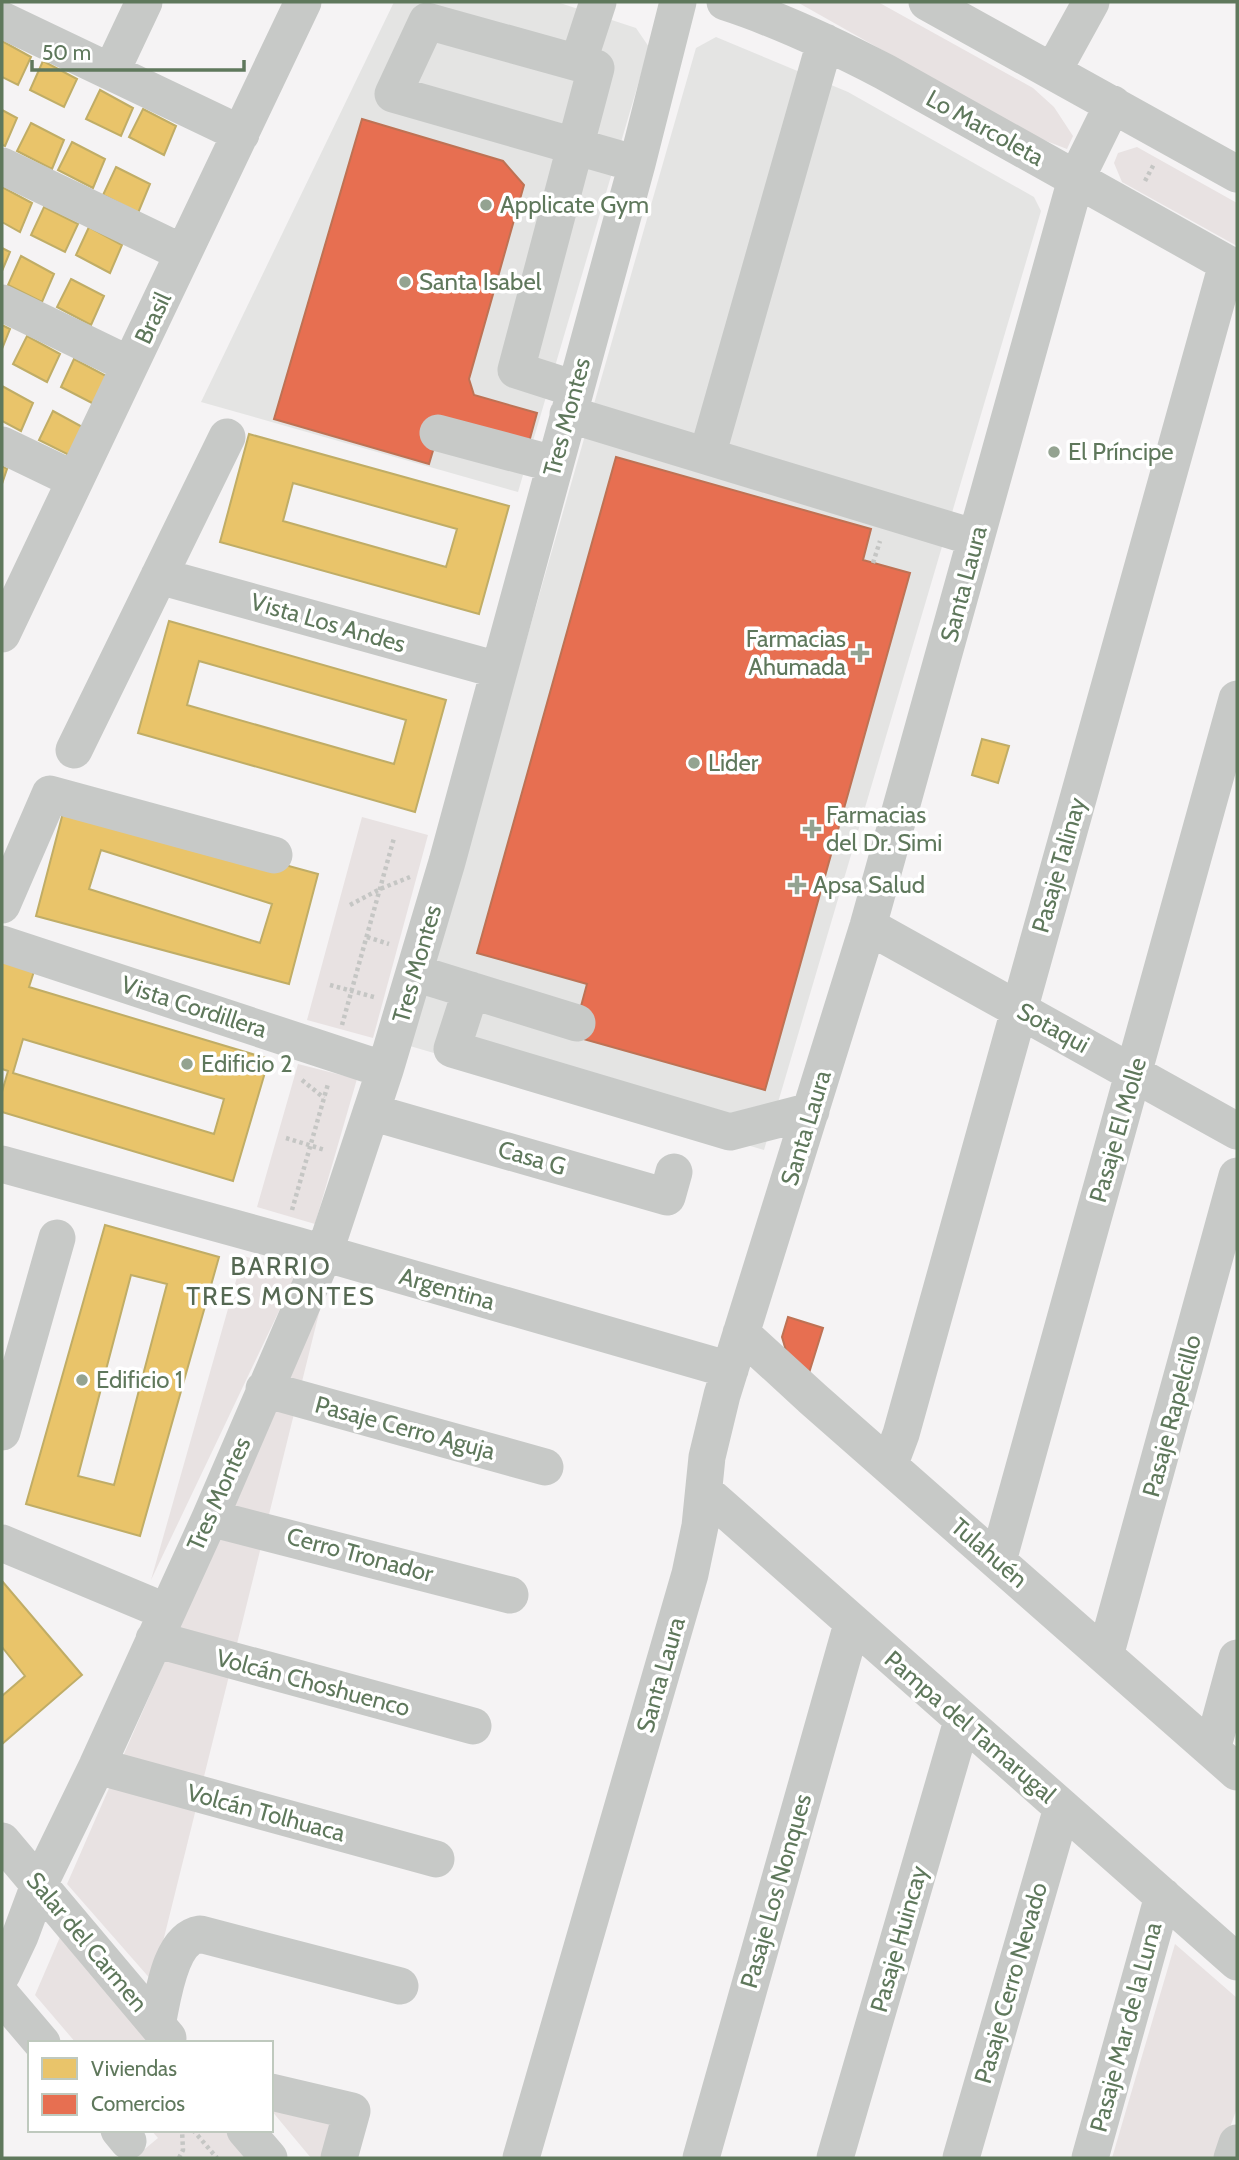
<svg xmlns="http://www.w3.org/2000/svg" width="1239" height="2160" font-family="Cabin,sans-serif">
<style>
.built{fill:#e4e4e3}
.green{fill:#e8e2e2}
.homes{fill:#e9c46a;stroke:#c0ad66;stroke-width:2;fill-rule:evenodd}
.shops{fill:#e76f51;stroke:#be7254;stroke-width:2}
.lines{fill:none;stroke-linecap:round;stroke-linejoin:round}
.path{stroke:#c5c6c4;stroke-width:4.5;stroke-dasharray:3.5 3.5;stroke-linecap:butt}
.minor{stroke:#c7c9c7;stroke-width:37}
.poi-dot{fill:#94a391;stroke:#fff;stroke-width:2.5}
.labels{text-anchor:middle;stroke-width:7;stroke-linejoin:round;paint-order:stroke}
.street-label{font-size:24px;fill:#5f785c;stroke:#fff}
.poi-label{font-size:24px;fill:#5f785c;stroke:#fff;text-anchor:start}
.neighbourhood-label{font-size:26px;letter-spacing:2px;fill:#556852;stroke:#fff}
</style>
<rect width="100%" height="100%" fill="#f5f3f4"/>
<path class="built" d="M 394,2 L 557,2 L 636,28 L 649,47 L 518,492 L 201,402 Z
M 716,37 L 848,92 L 1034,197 L 1041,211 L 764,1150 L 410,1046 L 696,48 Z"/>
<path class="green" d="M 797,2 L 878,2 L 1033,88 L 1054,107 L 1073,136 L 1067,149 L 1036,137 Z
M 1137,147 L 1237,203 L 1237,246 L 1122,182 L 1114,163 L 1118,153 Z
M 362,817 L 428,835 L 373,1038 L 307,1020 Z
M 298,1064 L 357,1079 L 315,1224 L 257,1207 Z
M 243,1256 L 298,1271 L 151,1580 Z
M 321,1305 L 153,1982 L 67,1884 Z
M 60,1937 L 150,2043 L 76,2043 L 35,1995 Z
M 1175,1944 L 1237,1998 L 1237,2108 L 1219,2158 L 1112,2158 Z
M 271,2110 L 332,2118 L 322,2158 L 311,2158 Z
M 151,2130 L 224,2130 L 248,2158 L 134,2158 L 158,2138 Z"/>
<path class="homes" d="M 2,41 L 31,57 L 18,85 L 2,77 Z
M 43,61 L 77,79 L 64,107 L 30,90 Z
M 100,90 L 133,108 L 121,136 L 86,119 Z
M 143,109 L 176,126 L 164,155 L 129,137 Z
M 2,110 L 17,118 L 5,146 L 2,145 Z
M 31,123 L 64,140 L 52,169 L 17,151 Z
M 72,142 L 105,159 L 93,188 L 58,170 Z
M 116,167 L 150,184 L 138,213 L 103,195 Z
M 2,187 L 32,203 L 20,232 L 2,222 Z
M 44,207 L 78,224 L 65,252 L 31,235 Z
M 89,227 L 122,245 L 110,273 L 76,255 Z
M 2,248 L 10,252 L 2,271 Z
M 21,256 L 54,274 L 42,302 L 8,285 Z
M 71,279 L 104,296 L 91,325 L 57,307 Z
M 2,325 L 10,329 L 2,349 Z
M 27,336 L 60,354 L 47,382 L 13,364 Z
M 74,359 L 108,377 L 96,405 L 61,387 Z
M 2,386 L 33,403 L 21,431 L 2,421 Z
M 53,411 L 86,429 L 73,457 L 39,440 Z
M 249,434 L 509,506 L 479,614 L 220,542 ZM 293,483 L 457,529 L 446,567 L 283,521 Z
M 2,466 L 7,469 L 2,484 Z
M 169,621 L 446,700 L 415,812 L 138,733 ZM 199,661 L 406,720 L 394,764 L 187,705 Z
M 982,739 L 1009,746 L 998,783 L 972,775 Z
M 65,805 L 318,874 L 289,984 L 36,916 ZM 101,850 L 272,904 L 260,943 L 89,889 Z
M 2,954 L 36,965 L 29,987 L 269,1059 L 233,1181 L 2,1112 L 2,1092 L 8,1071 L 2,1069 ZM 23,1039 L 224,1099 L 214,1134 L 13,1073 Z
M 105,1225 L 219,1257 L 140,1536 L 26,1504 ZM 131,1275 L 167,1284 L 114,1485 L 78,1476 Z
M 2,1581 L 82,1675 L 2,1744 L 2,1696 L 25,1676 L 2,1647 Z"/>
<path class="shops" d="M 362,119 L 503,161 L 524,185 L 469,379 L 474,395 L 537,413 L 529,442 L 443,417 L 429,464 L 274,419 Z
M 616,457 L 871,529 L 863,560 L 910,573 L 765,1090 L 573,1036 L 587,984 L 477,953 Z
M 788,1317 L 823,1328 L 809,1373 L 787,1354 L 782,1337 Z"/>
<g class="lines">
<path class="path" d="M 1145,181 L 1154,164
M 873,563 L 880,541
M 350,905 L 380,889 L 410,877
M 367,937 L 389,944
M 330,985 L 374,997
M 342,1025 L 394,838
M 302,1080 L 324,1098
M 286,1138 L 325,1150
M 292,1210 L 328,1084
M 193,2130 L 217,2158
M 179,2158 L 183,2150 L 182,2130"/>
<path class="minor" d="M 725,2 C 781,20 833,45 885,72 L 1237,269
M 927,2 L 1237,174
M 2,20 L 241,134
M 578,63 L 598,2
M 1053,71 L 1091,2
M 111,72 L 144,2
M 2,166 L 183,253
M 2,303 L 130,365
M 575,389 L 516,370 L 596,68 L 427,21 L 393,94 L 637,164
M 568,414 L 976,538
M 438,433 L 554,464
M 2,445 L 75,480
M 707,456 L 825,42
M 159,576 L 498,670
M 2,634 L 303,2
M 74,750 L 227,437
M 2,905 L 50,794 L 274,855
M 868,926 L 1237,1131
M 2,944 L 385,1070
M 415,973 L 577,1023
M 471,990 L 452,1049 L 730,1132 L 811,1111
M 371,1112 L 667,1197 L 674,1172
M 2,1164 L 296,1245 L 730,1370
M 741,1333 L 813,1399 L 1237,1772
M 264,1389 L 545,1467
M 2,1432 L 57,1238
M 889,1466 L 901,1434 L 1227,264
M 704,1491 L 1237,1962
M 210,1518 L 510,1595
M 2,1543 L 167,1612
M 998,1561 L 1237,699
M 154,1639 L 473,1726
M 1105,1656 L 1237,1176
M 1212,1750 L 1237,1658
M 97,1766 L 436,1859
M 2,1841 L 168,2038
M 2,1974 L 20,1936 L 39,1885 L 97,1766 L 210,1518 L 324,1254 L 385,1070 L 447,862 L 637,164 L 678,2
M 2,1996 L 42,2043
M 157,2025 C 163,1998 169,1939 200,1934 L 400,1986
M 271,2092 L 352,2111 L 339,2158
M 119,2130 L 128,2141
M 245,2130 L 269,2158
M 521,2158 L 690,1574 L 700,1526 L 707,1457 L 722,1395 L 868,926 L 1076,179 L 1113,104
M 701,2158 L 852,1624
M 835,2158 L 962,1721
M 961,2158 L 1062,1808
M 1090,2158 L 1163,1896
M 1232,2158 L 1237,2143"/>
</g>
<g class="poi-dot">
<circle cx="486" cy="205" r="7"/>
<circle cx="405" cy="282" r="7"/>
<circle cx="1054" cy="452" r="7"/>
<path d="M856.5 642.5h7v7h7v7h-7v7h-7v-7h-7v-7h7z"/>
<circle cx="694" cy="763" r="7"/>
<path d="M808.5 818.5h7v7h7v7h-7v7h-7v-7h-7v-7h7z"/>
<path d="M793.5 874.5h7v7h7v7h-7v7h-7v-7h-7v-7h7z"/>
<circle cx="187" cy="1064" r="7"/>
<circle cx="82" cy="1380" r="7"/>
</g>
<g class="labels">
<g class="street-label">
<text transform="translate(985 128) rotate(29)" y="8">Lo Marcoleta</text>
<text transform="translate(153 318) rotate(-65)" y="8">Brasil</text>
<text transform="translate(567 417) rotate(-75)" y="8">Tres Montes</text>
<text transform="translate(964 584) rotate(-75)" y="8">Santa Laura</text>
<text transform="translate(328 623) rotate(16)" y="8">Vista Los Andes</text>
<text transform="translate(1059 865) rotate(-74)" y="8">Pasaje Talinay</text>
<text transform="translate(417 964) rotate(-74)" y="8">Tres Montes</text>
<text transform="translate(194 1007) rotate(18)" y="8">Vista Cordillera</text>
<text transform="translate(1053 1028) rotate(29)" y="8">Sotaqui</text>
<text transform="translate(806 1128) rotate(-73)" y="8">Santa Laura</text>
<text transform="translate(1118 1130) rotate(-74)" y="8">Pasaje El Molle</text>
<text transform="translate(532 1158) rotate(16)" y="8">Casa G</text>
<text transform="translate(447 1289) rotate(16)" y="8">Argentina</text>
<text transform="translate(1172 1416) rotate(-75)" y="8">Pasaje Rapelcillo</text>
<text transform="translate(405 1428) rotate(15)" y="8">Pasaje Cerro Aguja</text>
<text transform="translate(219 1494) rotate(-66)" y="8">Tres Montes</text>
<text transform="translate(989 1553) rotate(41)" y="8">Tulahuén</text>
<text transform="translate(360 1555) rotate(15)" y="8">Cerro Tronador</text>
<text transform="translate(661 1675) rotate(-74)" y="8">Santa Laura</text>
<text transform="translate(313 1683) rotate(15)" y="8">Volcán Choshuenco</text>
<text transform="translate(970 1727) rotate(41)" y="8">Pampa del Tamarugal</text>
<text transform="translate(266 1813) rotate(15)" y="8">Volcán Tolhuaca</text>
<text transform="translate(776 1891) rotate(-74)" y="8">Pasaje Los Nonques</text>
<text transform="translate(899 1939) rotate(-74)" y="8">Pasaje Huincay</text>
<text transform="translate(87 1942) rotate(50)" y="8">Salar del Carmen</text>
<text transform="translate(1011 1983) rotate(-74)" y="8">Pasaje Cerro Nevado</text>
<text transform="translate(1126 2027) rotate(-75)" y="8">Pasaje Mar de la Luna</text>
</g>
<g class="poi-label">
<text x="500" y="213">Applicate Gym</text>
<text x="419" y="290">Santa Isabel</text>
<text x="1068" y="460">El Príncipe</text>
<text x="846" y="647" text-anchor="end">Farmacias<tspan x="846" dy="28">Ahumada</tspan></text>
<text x="708" y="771">Lider</text>
<text x="826" y="823">Farmacias<tspan x="826" dy="28">del Dr. Simi</tspan></text>
<text x="813" y="893">Apsa Salud</text>
<text x="201" y="1072">Edificio 2</text>
<text x="96" y="1388">Edificio 1</text>
</g>
<g class="neighbourhood-label">
<text x="281" y="1275">BARRIO<tspan x="281" dy="30">TRES MONTES</tspan></text>
</g>
</g>
<rect width="1239" height="2160" fill="none" stroke="#5f785c" stroke-width="7"/>
<rect x="28" y="2041" width="245" height="91" fill="#ffffff" stroke="#bfc9be" stroke-width="2"/>
<rect x="42" y="2058" width="35" height="21" fill="#e9c46a" stroke="#bfc9be" stroke-width="2"/>
<text x="91" y="2076" font-size="21" fill="#5f785c">Viviendas</text>
<rect x="42" y="2094" width="35" height="21" fill="#e76f51" stroke="#bfc9be" stroke-width="2"/>
<text x="91" y="2111" font-size="21" fill="#5f785c">Comercios</text>
<path d="M32 60v10h212v-10" fill="none" stroke="#5f785c" stroke-width="3.5"/>
<text x="42" y="60" font-size="21" fill="#5f785c" stroke="#ffffff" stroke-width="5" paint-order="stroke">50 m</text>
</svg>
